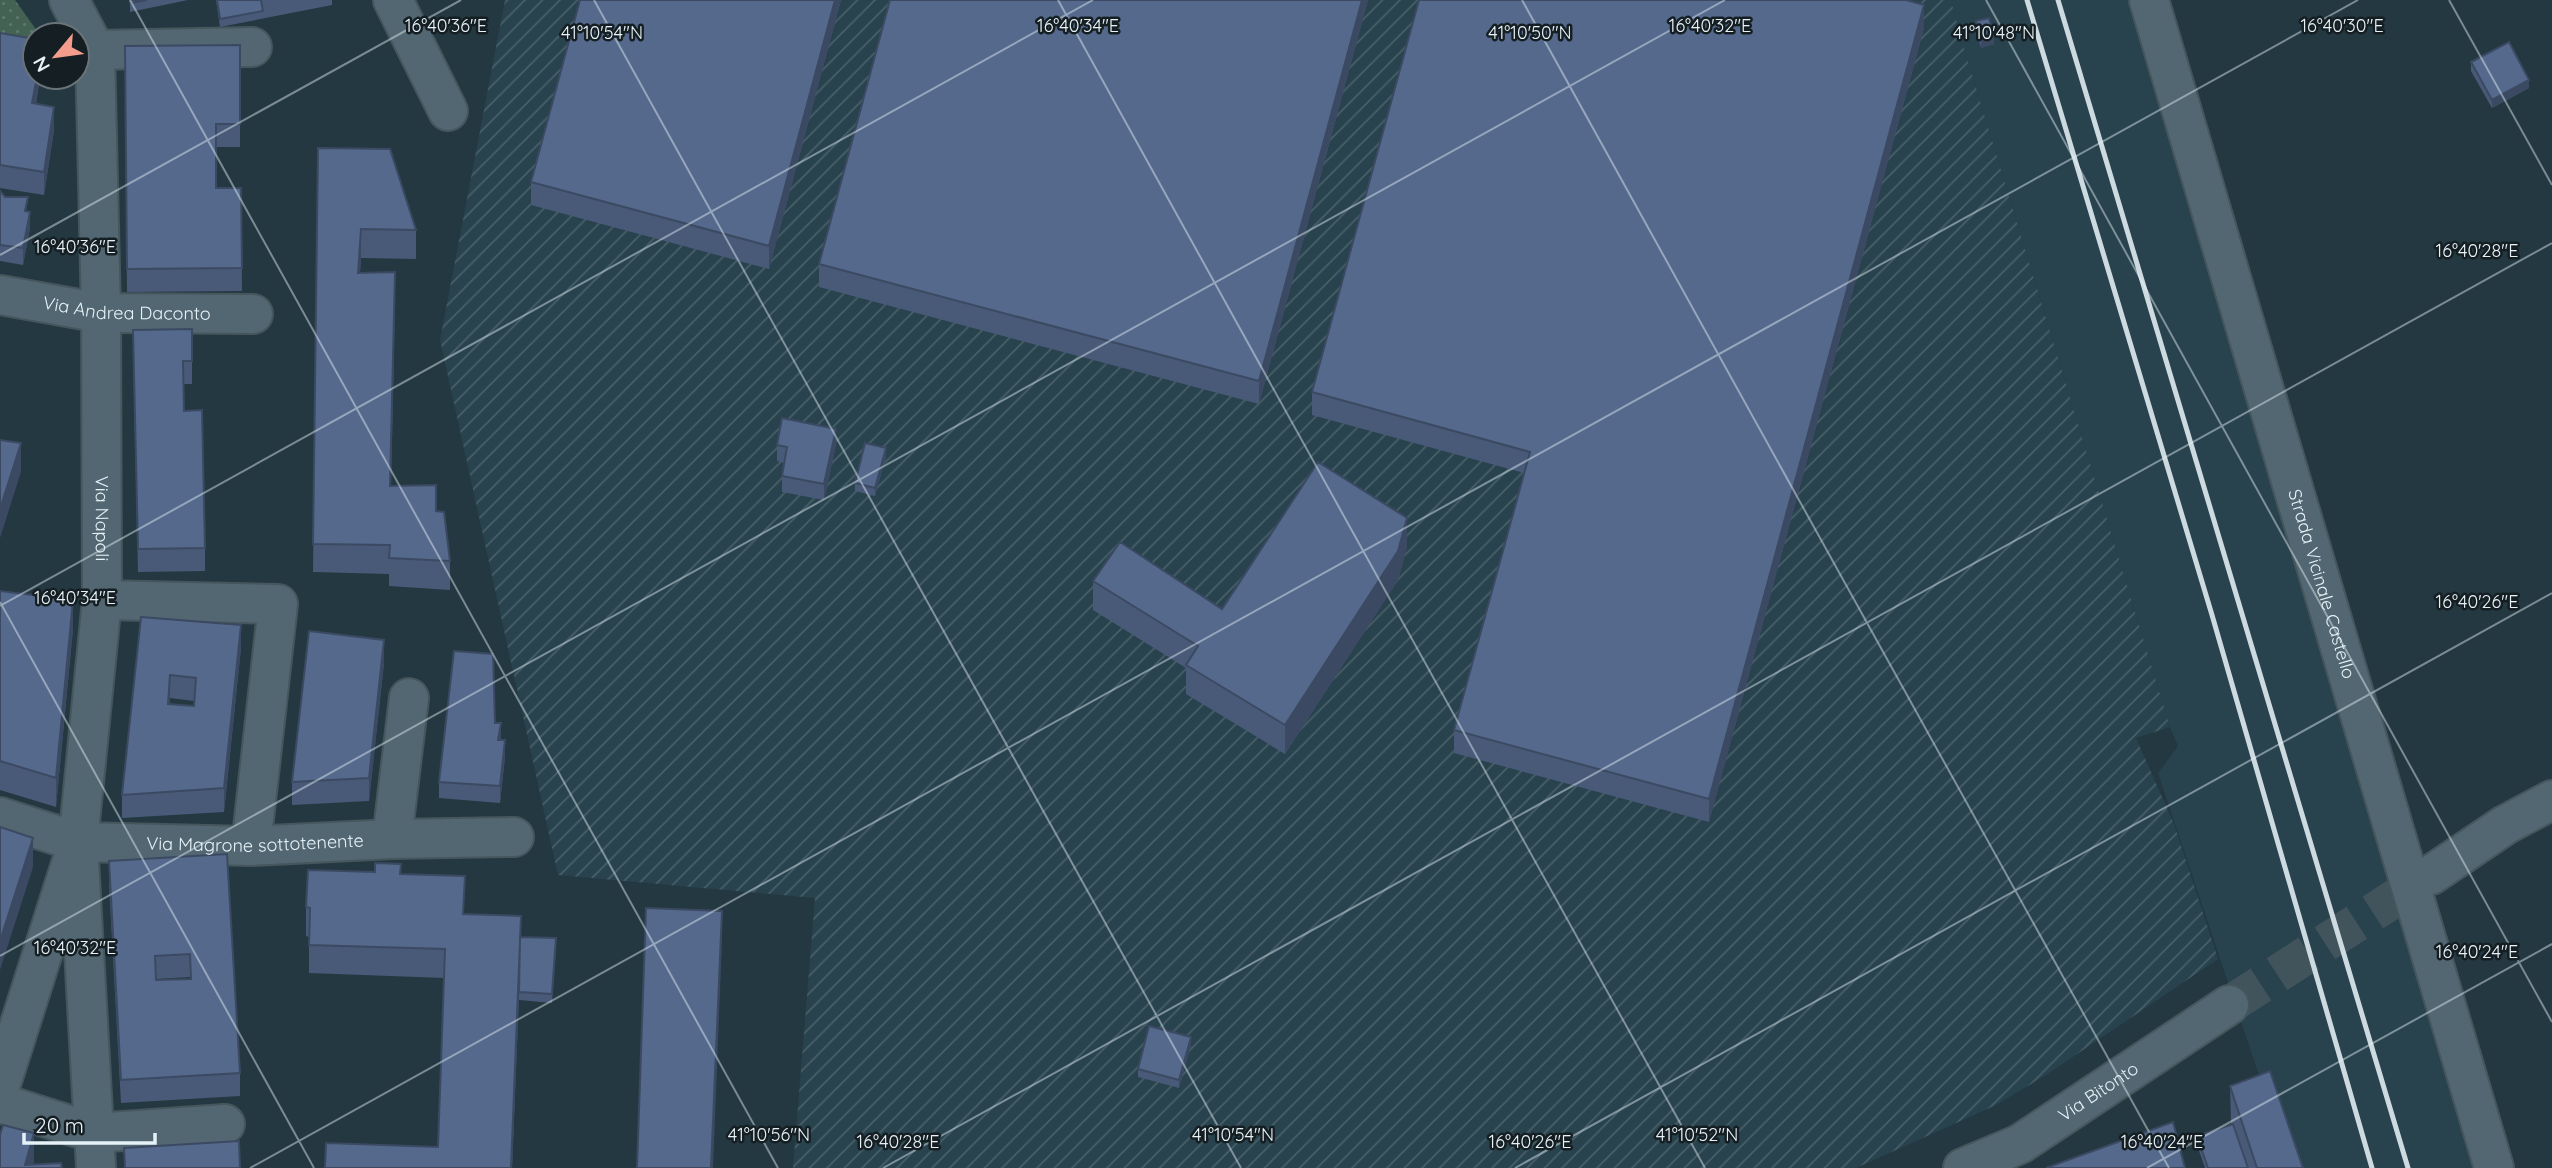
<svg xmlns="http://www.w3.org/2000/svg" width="2552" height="1168" font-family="Quicksand,sans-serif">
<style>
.built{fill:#28434e}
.industrial{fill:url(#industrial-furrows)}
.park{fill:url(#park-dots)}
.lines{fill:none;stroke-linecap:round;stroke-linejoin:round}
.secondary-tunnel{stroke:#41545c;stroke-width:38;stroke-dasharray:38 19;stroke-linecap:butt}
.minor-casing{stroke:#45565d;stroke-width:42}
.secondary-casing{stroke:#45565d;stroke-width:42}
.minor{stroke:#526771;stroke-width:38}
.secondary{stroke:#526771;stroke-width:38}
.rail{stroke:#cddae0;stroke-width:5}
.wall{fill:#485a78;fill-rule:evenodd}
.shaded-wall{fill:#3b4a62}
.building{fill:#54698c;stroke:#3b4a62;stroke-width:2;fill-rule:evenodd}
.ticks{fill:none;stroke:#e6f2f8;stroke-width:2;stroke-opacity:0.45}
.labels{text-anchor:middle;stroke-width:5;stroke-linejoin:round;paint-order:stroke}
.street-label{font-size:18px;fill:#e6f2f8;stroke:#151e22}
.ticks-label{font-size:18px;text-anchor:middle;fill:#e6f2f8;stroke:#151e22;stroke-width:5;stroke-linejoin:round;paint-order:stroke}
</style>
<defs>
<pattern id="industrial-furrows" width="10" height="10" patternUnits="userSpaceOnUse" patternTransform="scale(1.75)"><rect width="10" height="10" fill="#28434e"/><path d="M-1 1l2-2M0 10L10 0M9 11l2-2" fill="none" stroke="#475f68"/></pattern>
<pattern id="park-dots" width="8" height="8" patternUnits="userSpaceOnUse" patternTransform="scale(1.75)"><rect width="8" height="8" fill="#436253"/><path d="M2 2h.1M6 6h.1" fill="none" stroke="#5e796c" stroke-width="1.8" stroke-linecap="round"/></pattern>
</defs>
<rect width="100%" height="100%" fill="#243841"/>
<path class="built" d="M 1951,0 L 2140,0 L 2479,1168 L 2290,1168 L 2158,773 L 2178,746 L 2170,727 L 1961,38 Z"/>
<path class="industrial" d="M 505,0 L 1951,0 L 1961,38 L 2170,727 L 2136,738 L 2174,824 L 2218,959 L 2046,1075 L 1994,1106 L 1856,1168 L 793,1168 L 815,898 L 558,875 L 440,340 Z"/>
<path class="park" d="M 0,0 L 15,0 L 40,35 L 35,35 L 35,48 L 0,41 Z"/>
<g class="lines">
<path class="secondary-tunnel" d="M 2229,1005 L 2431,875"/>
<defs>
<g id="minor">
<path id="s1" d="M 69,0 L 95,50 L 101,313 L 102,600 L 78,842 L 96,1168"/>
<path d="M 393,0 L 448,111"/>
<path id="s2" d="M 2149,0 L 2494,1168"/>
<path d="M 95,50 L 252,47"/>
<path id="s3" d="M 0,295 L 101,313 L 253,314"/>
<path d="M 102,600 L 278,604 L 251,846"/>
<path id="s4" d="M 0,817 L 78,842 L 251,846 L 392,839 L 514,837"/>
<path d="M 392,839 L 409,698"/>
<path d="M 0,1087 L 71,864"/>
<path d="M 0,1103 L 94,1133 L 225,1124"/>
</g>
<g id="secondary">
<path d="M 2431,875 L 2505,825 L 2552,800"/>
<path id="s5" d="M 1963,1168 L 2020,1144 L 2229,1005"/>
</g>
</defs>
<use href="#minor" class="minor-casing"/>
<use href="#secondary" class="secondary-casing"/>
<use href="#minor" class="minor"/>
<use href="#secondary" class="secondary"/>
<path class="rail" d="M 2027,0 L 2212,615 L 2372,1168
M 2058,0 L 2408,1168"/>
</g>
<path class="wall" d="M 130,0 L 188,0 L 130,12 Z
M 216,0 L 332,0 L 332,5 L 220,27 Z
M 580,0 L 841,0 L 769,269 L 531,205 L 531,182 Z
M 890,0 L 1368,0 L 1259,404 L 819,287 L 819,264 Z
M 1976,21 L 1994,44 L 1981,48 L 1976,30 Z
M 1924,28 L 1709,822 L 1454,753 L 1454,730 L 1524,473 L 1312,415 L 1312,392 Z
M 0,33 L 35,77 L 40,77 L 36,104 L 54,130 L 44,195 L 0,188 Z
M 240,45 L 240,147 L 216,147 L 216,188 L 241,188 L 242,291 L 127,292 L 125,46 Z
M 2471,62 L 2529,88 L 2492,108 L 2471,71 Z
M 318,148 L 416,230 L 416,259 L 361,258 L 360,273 L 395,301 L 391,486 L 436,511 L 450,561 L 450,590 L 389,586 L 389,574 L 313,572 Z
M 0,191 L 5,197 L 28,212 L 30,228 L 23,265 L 0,261 Z
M 192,329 L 192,384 L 183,384 L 184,411 L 205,548 L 205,571 L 138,572 L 133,353 Z
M 777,445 L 836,445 L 824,500 L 782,492 L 782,476 L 784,463 L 777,461 Z
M 886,456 L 875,496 L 855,491 L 855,483 Z
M 1407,547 L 1398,580 L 1285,754 L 1186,694 L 1186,668 L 1093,610 L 1093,581 L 1222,609 Z
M 0,591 L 73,629 L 56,807 L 0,790 Z
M 141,617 L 241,648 L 224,812 L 122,818 L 122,795 ZM 170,698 L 194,701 L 194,706 L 170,704 Z
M 384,663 L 369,801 L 292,805 L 292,782 Z
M 495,723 L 501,740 L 505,757 L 500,803 L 439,798 L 439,782 Z
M 227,854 L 240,1073 L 240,1096 L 121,1103 L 109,884 L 109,861 ZM 190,977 L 190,979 L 156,980 L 156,979 Z
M 401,874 L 464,914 L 521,937 L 556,947 L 552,1003 L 519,1000 L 519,997 L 512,1168 L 325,1168 L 438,1147 L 444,978 L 309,973 L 309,937 L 306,936 L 306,907 Z
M 1191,1045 L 1179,1088 L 1138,1077 L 1138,1069 Z
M 2230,1086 L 2303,1168 L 2205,1168 L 2197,1145 L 2197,1136 L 2231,1124 Z"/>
<path class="shaded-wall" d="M 835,0 L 841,0 L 769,269 L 769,246 Z
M 1362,0 L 1368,0 L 1259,404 L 1259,381 Z
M 1924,5 L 1924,28 L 1709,822 L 1709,799 Z
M 1994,36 L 1994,44 L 1981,48 L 1981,39 Z
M 37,77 L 40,77 L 32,126 L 32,103 Z
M 2529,80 L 2529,88 L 2492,108 L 2492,100 Z
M 54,107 L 54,130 L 44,195 L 44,172 Z
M 30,212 L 30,228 L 23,265 L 23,248 Z
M 361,229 L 361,258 L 358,301 L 358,273 Z
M 395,272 L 395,301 L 390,515 L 390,486 Z
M 836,429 L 836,445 L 824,500 L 824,484 Z
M 21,443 L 21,472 L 0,538 L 0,509 Z
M 886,448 L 886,456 L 875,496 L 875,488 Z
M 1407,518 L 1407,547 L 1398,580 L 1285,754 L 1285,725 Z
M 73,600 L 73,629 L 56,807 L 56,778 Z
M 241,625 L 241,648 L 224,812 L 224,788 Z
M 384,640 L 384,663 L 369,801 L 369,778 Z
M 170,675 L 170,698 L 168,727 L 168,704 Z
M 501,723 L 501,739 L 498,756 L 498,740 Z
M 505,740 L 505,757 L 500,803 L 500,786 Z
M 33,838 L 33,867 L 0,970 L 0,941 Z
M 722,911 L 722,940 L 713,1168 L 711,1168 Z
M 521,916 L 521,945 L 512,1168 L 511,1168 Z
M 1191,1037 L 1191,1045 L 1179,1088 L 1179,1080 Z
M 34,1133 L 34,1162 L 32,1168 L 25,1165 Z"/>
<path class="building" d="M 130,0 L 147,0 L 130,3 Z
M 217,0 L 261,0 L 263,11 L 220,19 Z
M 580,0 L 835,0 L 769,246 L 531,182 Z
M 890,0 L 1362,0 L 1259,381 L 819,264 Z
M 1419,0 L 1906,0 L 1924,5 L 1709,799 L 1454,730 L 1530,452 L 1312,392 Z
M 1989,18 L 1994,36 L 1981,39 L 1976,21 Z
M 0,33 L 35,39 L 35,77 L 37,77 L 32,103 L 54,107 L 44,172 L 0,165 Z
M 2509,42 L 2529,80 L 2492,100 L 2471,62 Z
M 240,45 L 240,124 L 216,124 L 216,188 L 241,188 L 242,268 L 127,269 L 125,46 Z
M 318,148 L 390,149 L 416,230 L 361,229 L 358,273 L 395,272 L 390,486 L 436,485 L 436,511 L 444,512 L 450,561 L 389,558 L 390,545 L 313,544 Z
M 0,191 L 5,197 L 28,197 L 25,211 L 30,212 L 23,248 L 0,245 Z
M 192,329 L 192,361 L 183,361 L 184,411 L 202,410 L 205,548 L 138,549 L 133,330 Z
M 782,418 L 836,429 L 824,484 L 782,476 L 787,447 L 777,445 Z
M 0,440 L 21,443 L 0,509 Z
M 865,443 L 886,448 L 875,488 L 855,483 Z
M 1318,462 L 1407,518 L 1398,551 L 1285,725 L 1186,665 L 1198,646 L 1093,581 L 1120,542 L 1222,609 Z
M 0,591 L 73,600 L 56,778 L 0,761 Z
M 141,617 L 241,625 L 224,788 L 122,795 ZM 170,675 L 196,678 L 194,706 L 168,704 Z
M 309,631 L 384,640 L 369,778 L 292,782 Z
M 454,651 L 493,654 L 495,723 L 501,723 L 498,740 L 505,740 L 500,786 L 439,782 Z
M 0,827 L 33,838 L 0,941 Z
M 227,854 L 240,1073 L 121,1080 L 109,861 ZM 190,954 L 191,979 L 156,980 L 155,956 Z
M 375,863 L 401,864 L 400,874 L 465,876 L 463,914 L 521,916 L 511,1168 L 325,1168 L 326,1143 L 438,1147 L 445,949 L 309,945 L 310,908 L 306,907 L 308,870 L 375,872 Z
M 646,908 L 722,911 L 711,1168 L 637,1168 Z
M 520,937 L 556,938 L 552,994 L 519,992 Z
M 1149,1026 L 1191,1037 L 1179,1080 L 1138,1069 Z
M 2270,1071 L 2303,1168 L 2257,1168 L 2230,1086 Z
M 2173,1122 L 2185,1168 L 2046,1168 Z
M 2233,1124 L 2248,1168 L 2208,1168 L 2197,1136 Z
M 3,1125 L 34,1133 L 25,1165 L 61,1163 L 62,1168 L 0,1168 L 0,1135 Z
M 239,1141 L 240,1168 L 125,1168 L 124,1148 Z"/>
<path class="ticks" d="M 130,0 L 778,1168M 594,0 L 1241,1168M 1058,0 L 1705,1168M 1522,0 L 2169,1168M 1986,0 L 2552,1022M 2449,0 L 2552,185M 0,255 L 461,0M 0,602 L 314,1168M 0,606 L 1093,0M 0,956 L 1725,0M 250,1168 L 2358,0M 883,1168 L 2552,243M 1515,1168 L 2552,593M 2147,1168 L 2552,944"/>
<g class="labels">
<g class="street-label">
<text dy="6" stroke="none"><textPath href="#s3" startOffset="128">Via Andrea Daconto</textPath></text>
<text dy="6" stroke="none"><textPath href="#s1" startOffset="525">Via Napoli</textPath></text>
<text dy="6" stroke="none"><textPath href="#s2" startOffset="609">Strada Vicinale Castello</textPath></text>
<text dy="6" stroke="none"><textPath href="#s4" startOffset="259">Via Magrone sottotenente</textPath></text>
<text dy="6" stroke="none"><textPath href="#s5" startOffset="156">Via Bitonto</textPath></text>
</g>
</g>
<g class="ticks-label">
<text x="446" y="32">16°40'36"E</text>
<text x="1078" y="32">16°40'34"E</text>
<text x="1710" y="32">16°40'32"E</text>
<text x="2342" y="32">16°40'30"E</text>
<text x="602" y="39">41°10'54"N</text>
<text x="1530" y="39">41°10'50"N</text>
<text x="1994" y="39">41°10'48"N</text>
<text x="75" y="253">16°40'36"E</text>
<text x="2477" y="257">16°40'28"E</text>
<text x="75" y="604">16°40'34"E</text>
<text x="2477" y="608">16°40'26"E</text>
<text x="75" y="954">16°40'32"E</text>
<text x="2477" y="958">16°40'24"E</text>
<text x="769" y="1141">41°10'56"N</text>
<text x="1233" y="1141">41°10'54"N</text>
<text x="1697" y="1141">41°10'52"N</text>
<text x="898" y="1148">16°40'28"E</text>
<text x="1530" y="1148">16°40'26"E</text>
<text x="2162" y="1148">16°40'24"E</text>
</g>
<g transform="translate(56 56) rotate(241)"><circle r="33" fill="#151e22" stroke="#697378" stroke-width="2"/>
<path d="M0-5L12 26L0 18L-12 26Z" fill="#f49d8c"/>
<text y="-10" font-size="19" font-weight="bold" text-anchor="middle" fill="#e6f2f8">N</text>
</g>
<path d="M24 1133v10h131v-10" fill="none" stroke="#e6f2f8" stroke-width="3.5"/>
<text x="35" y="1133" font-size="21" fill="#e6f2f8" stroke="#151e22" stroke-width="5" paint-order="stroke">20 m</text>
</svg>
